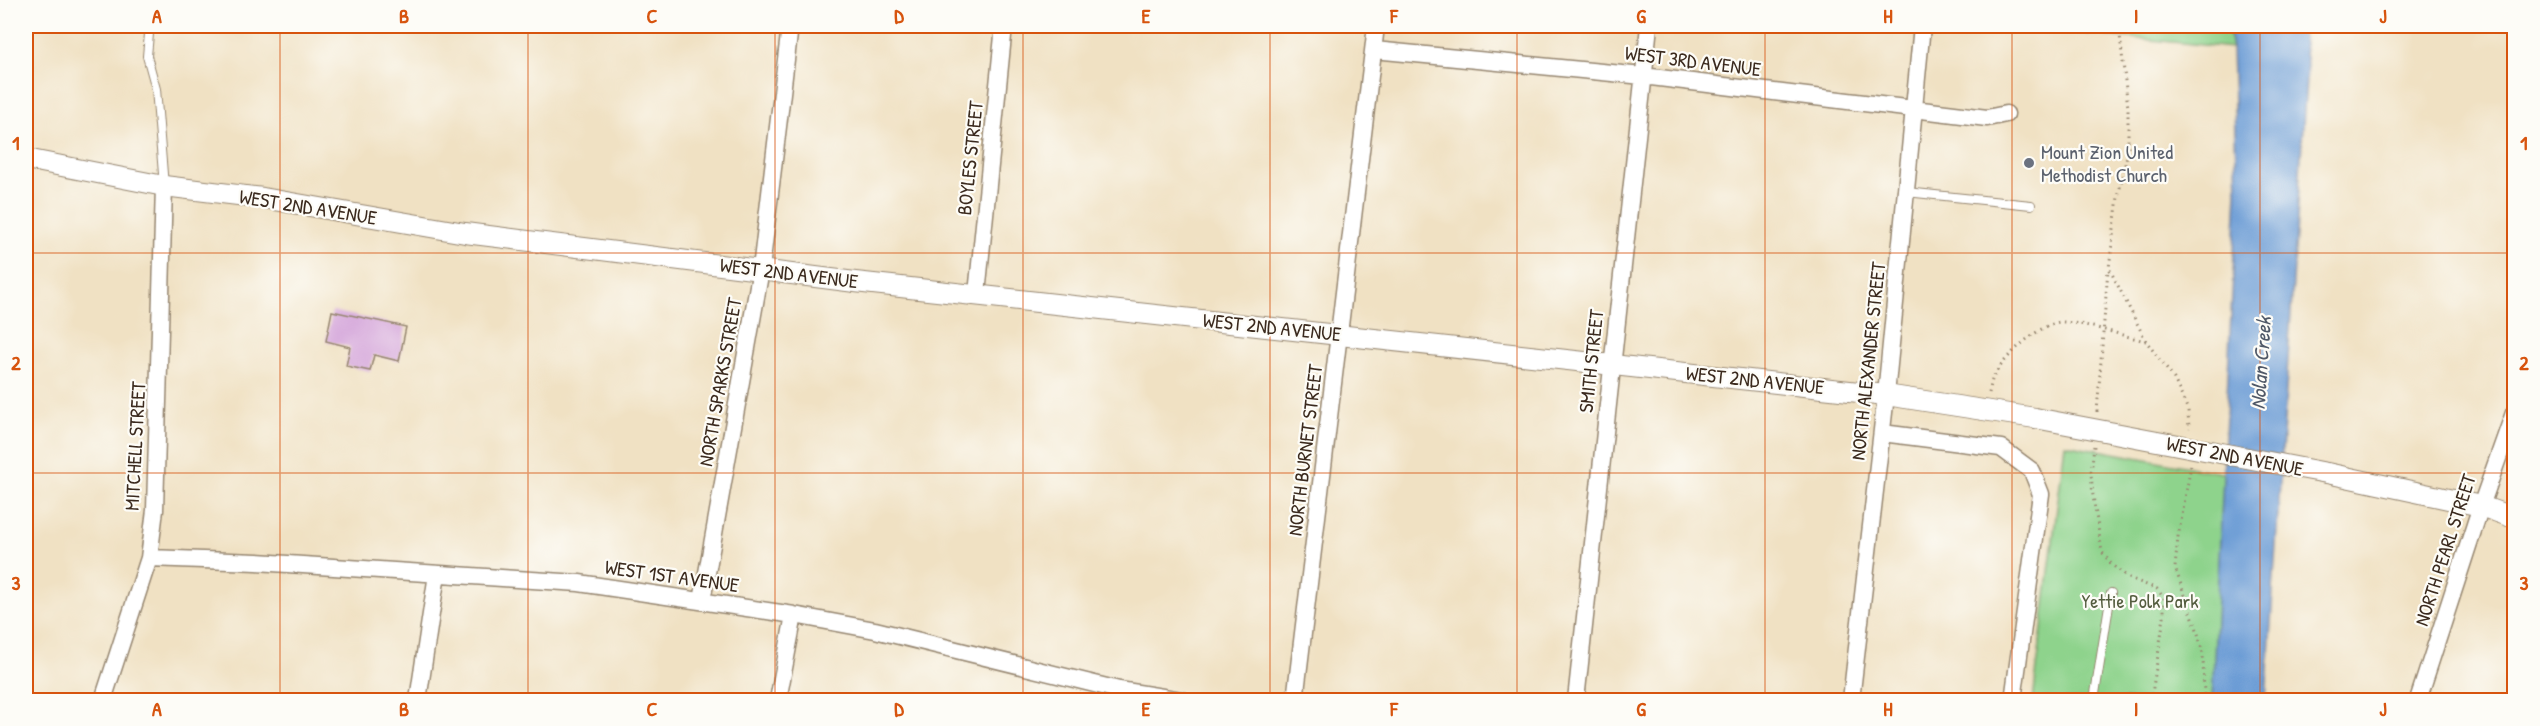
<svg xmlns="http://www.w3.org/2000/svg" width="2540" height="726" font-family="'Patrick Hand',sans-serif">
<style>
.green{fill:#8ed38c;stroke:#647e55;stroke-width:1.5}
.water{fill:#6c9cd5;stroke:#54637a;stroke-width:1.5}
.building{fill:#d6a8db}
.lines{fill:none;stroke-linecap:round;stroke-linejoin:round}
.service-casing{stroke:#968670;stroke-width:10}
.minor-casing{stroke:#968670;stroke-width:19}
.tertiary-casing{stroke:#968670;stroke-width:22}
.path{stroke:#968670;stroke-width:3;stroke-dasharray:1.5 4.5;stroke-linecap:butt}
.service{stroke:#fff;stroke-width:8}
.minor{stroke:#fff;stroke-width:16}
.tertiary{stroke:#fff;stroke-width:20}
.tertiary-bridge-casing{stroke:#968670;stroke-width:22;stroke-linecap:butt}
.tertiary-bridge{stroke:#fff;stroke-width:20}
.grid{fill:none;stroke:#d7540e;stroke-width:1.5;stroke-opacity:0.55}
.worship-dot{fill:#6b7280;stroke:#fdfcf7;stroke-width:2}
.labels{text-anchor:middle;stroke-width:4.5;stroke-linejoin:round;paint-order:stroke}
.street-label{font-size:20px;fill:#3b2a1e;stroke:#fdfcf7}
.worship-label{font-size:20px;fill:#5b616d;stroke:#fdfcf7;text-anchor:start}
.park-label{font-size:20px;fill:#545d3f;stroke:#fdfcf7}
.water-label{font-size:21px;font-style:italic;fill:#4f5867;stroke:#fdfcf7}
.neatline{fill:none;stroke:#d7540e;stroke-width:2}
.grid-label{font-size:20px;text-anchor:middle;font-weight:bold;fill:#d7540e}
</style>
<rect width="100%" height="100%" fill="#fdfcf7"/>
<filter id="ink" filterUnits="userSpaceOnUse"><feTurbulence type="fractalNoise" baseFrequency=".0167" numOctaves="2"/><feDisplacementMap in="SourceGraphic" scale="12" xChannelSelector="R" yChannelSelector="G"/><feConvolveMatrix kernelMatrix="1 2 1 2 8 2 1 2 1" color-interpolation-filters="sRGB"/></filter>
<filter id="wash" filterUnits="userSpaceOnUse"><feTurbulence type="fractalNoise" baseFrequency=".008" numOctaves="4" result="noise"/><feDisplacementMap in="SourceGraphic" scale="24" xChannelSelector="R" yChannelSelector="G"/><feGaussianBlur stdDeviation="1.35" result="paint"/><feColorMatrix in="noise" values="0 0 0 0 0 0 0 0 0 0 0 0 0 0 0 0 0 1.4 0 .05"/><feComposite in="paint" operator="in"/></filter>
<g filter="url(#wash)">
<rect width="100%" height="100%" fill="#f0e1c3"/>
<path class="green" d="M 2009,26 L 2228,26 L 2232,48 Z
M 2065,444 L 2244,477 L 2226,700 L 2033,700 Z"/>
<path class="water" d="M 2228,26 L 2301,26 L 2307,64 L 2266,700 L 2212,700 L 2237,192 L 2232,48 Z"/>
<g id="blocks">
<path class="building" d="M 332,311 L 406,327 L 399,361 L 374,355 L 370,371 L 346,366 L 350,347 L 326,341 Z"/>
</g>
</g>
<g filter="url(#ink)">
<use href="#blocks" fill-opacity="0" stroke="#968670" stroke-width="1.5"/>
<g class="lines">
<defs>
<path id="service" d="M 149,34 L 147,56 L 156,89 L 164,186
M 1906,192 L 2031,205
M 2094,700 L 2111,593"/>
<path id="minor" d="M 1374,50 L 1643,76 L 1987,118 L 2006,114
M 977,294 L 1004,26
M 1882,433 L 2001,448 L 2032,471 L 2041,494 L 2013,700
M 149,558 L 257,562 L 579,583 L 794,615 L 875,630 L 1119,690 L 1181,700
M 702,601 L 761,269 L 790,26
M 103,700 L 149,558 L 155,510 L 164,186
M 418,700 L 437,574
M 778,700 L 794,615
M 1295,700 L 1376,26
M 1576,700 L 1649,26
M 1851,700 L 1886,395 L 1922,26
M 2418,700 L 2481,506 L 2514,413"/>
<path id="tertiary" d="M 26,159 L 164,186 L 263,198 L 465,233 L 855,282 L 1886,395 L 2035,418
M 2327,473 L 2481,506 L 2514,518"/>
</defs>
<use href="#service" class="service-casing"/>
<use href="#minor" class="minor-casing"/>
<use href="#tertiary" class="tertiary-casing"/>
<path class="path" d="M 2119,26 L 2128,108 L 2128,150 L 2118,197 L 2109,268 L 2146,341 L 2174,379 L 2188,410 L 2189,429
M 1989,393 C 1990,389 1991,384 1992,380 C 2000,360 2041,321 2063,322 C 2087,323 2122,336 2146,341
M 2097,412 L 2108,269
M 2094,446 L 2091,473 L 2093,496 L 2102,552 L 2112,565 L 2129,578 L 2157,589 L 2164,598 L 2164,617 L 2151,700
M 2191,465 L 2178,537 L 2175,568 L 2196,626 L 2203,653 L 2204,700
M 2129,694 L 2168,700"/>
<use href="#service" class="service"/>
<use href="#minor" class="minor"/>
<use href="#tertiary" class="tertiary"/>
<defs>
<path id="tertiary-bridge" d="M 2035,418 L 2327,473"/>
</defs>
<use href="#tertiary-bridge" class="tertiary-bridge-casing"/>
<use href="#tertiary-bridge" class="tertiary-bridge"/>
</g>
</g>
<path class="grid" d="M 280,26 L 280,700M 528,26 L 528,700M 775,26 L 775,700M 1023,26 L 1023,700M 1270,26 L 1270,700M 1517,26 L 1517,700M 1765,26 L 1765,700M 2012,26 L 2012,700M 2260,26 L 2260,700M 26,253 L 2514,253M 26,473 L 2514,473"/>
<circle class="worship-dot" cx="2029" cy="163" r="6"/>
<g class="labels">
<g class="street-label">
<text transform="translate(1693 61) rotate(7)" y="7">WEST 3RD AVENUE</text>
<text transform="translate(970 158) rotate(-84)" y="7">BOYLES STREET</text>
<text transform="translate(308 207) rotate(9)" y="7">WEST 2ND AVENUE</text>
<text transform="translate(789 273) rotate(7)" y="7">WEST 2ND AVENUE</text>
<text transform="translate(1272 327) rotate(6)" y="7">WEST 2ND AVENUE</text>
<text transform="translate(1591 361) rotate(-84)" y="7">SMITH STREET</text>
<text transform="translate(1868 361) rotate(-84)" y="7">NORTH ALEXANDER STREET</text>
<text transform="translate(1755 380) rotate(6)" y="7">WEST 2ND AVENUE</text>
<text transform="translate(720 382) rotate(-80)" y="7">NORTH SPARKS STREET</text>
<text transform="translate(135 446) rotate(-87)" y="7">MITCHELL STREET</text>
<text transform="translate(1305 450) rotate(-83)" y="7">NORTH BURNET STREET</text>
<text transform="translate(2235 456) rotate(11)" y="7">WEST 2ND AVENUE</text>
<text transform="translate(2445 550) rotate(-72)" y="7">NORTH PEARL STREET</text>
<text transform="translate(672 576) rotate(8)" y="7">WEST 1ST AVENUE</text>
</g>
<g class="worship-label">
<text x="2041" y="159">Mount Zion United<tspan x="2041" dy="23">Methodist Church</tspan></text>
</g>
<g class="park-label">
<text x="2140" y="608">Yettie Polk Park</text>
</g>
<g class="water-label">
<text transform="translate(2261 363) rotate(-86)" y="7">Nolan Creek</text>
</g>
</g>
<rect width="2540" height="726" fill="none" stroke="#fdfcf7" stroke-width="66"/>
<rect x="33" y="33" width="2474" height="660" class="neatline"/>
<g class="grid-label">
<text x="157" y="23">A</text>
<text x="404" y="23">B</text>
<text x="652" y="23">C</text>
<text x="899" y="23">D</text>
<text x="1146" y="23">E</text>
<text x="1394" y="23">F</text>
<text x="1641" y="23">G</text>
<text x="1888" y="23">H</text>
<text x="2136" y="23">I</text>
<text x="2383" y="23">J</text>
<text x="16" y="150">1</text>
<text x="2524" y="150">1</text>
<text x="16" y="370">2</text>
<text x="2524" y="370">2</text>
<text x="16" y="590">3</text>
<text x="2524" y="590">3</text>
<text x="157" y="716">A</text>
<text x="404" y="716">B</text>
<text x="652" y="716">C</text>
<text x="899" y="716">D</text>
<text x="1146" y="716">E</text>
<text x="1394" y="716">F</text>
<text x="1641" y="716">G</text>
<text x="1888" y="716">H</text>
<text x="2136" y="716">I</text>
<text x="2383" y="716">J</text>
</g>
</svg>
